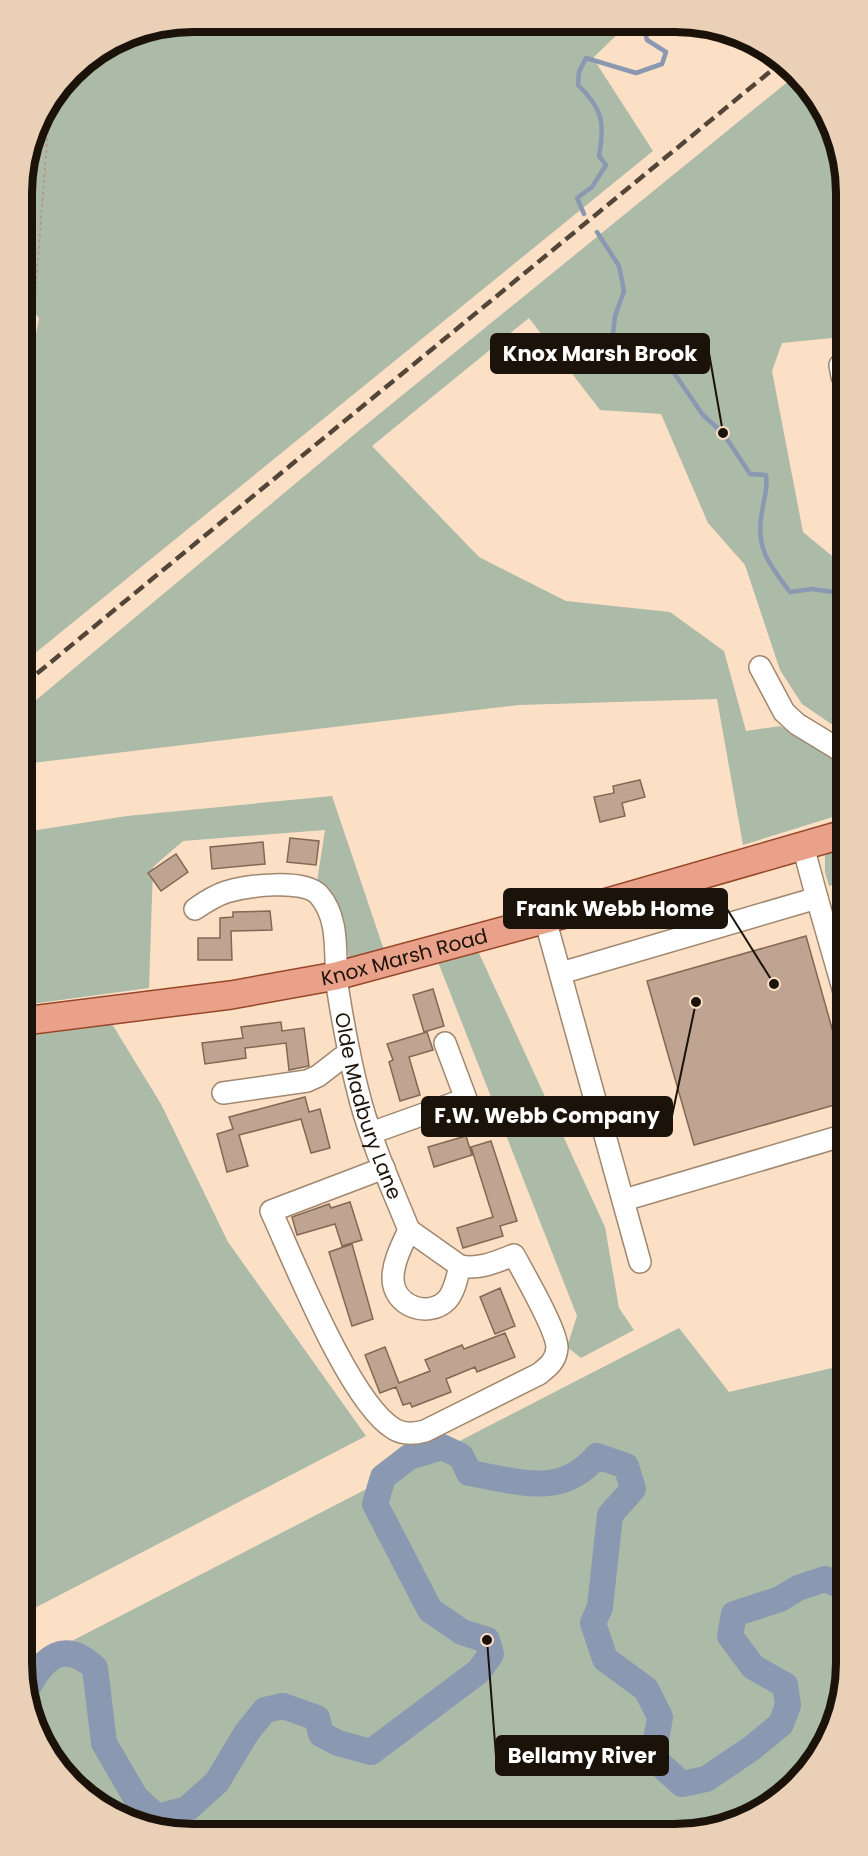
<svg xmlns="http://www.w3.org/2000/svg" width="868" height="1856" font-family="Poppins,sans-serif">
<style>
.green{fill:#acbaa8}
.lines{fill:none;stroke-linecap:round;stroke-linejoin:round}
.stream{stroke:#8b98b1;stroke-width:4.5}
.river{stroke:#8b98b1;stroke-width:26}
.building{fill:#bea491;stroke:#836853;stroke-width:1.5}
.minor-casing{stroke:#a0876f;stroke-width:24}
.major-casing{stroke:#974729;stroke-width:30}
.path{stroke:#b19b87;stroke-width:2;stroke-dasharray:3 3;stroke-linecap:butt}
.minor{stroke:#fff;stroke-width:21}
.major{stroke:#e9a289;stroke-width:27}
.rail{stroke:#534638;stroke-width:4.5;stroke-dasharray:12 6;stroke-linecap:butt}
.labels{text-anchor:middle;stroke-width:4.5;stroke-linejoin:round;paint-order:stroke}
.street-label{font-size:20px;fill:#1b1209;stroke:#fce0c6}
.rim{fill:none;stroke:#1b1209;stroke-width:8}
.leader{fill:none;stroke:#1b1209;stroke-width:2}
.callout-dot{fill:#1b1209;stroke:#fce0c6;stroke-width:2}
.callout{fill:#1b1209;stroke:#1b1209;stroke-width:2}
.callout-label{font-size:21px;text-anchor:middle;font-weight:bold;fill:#fff}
</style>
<rect width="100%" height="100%" fill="#fce0c6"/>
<path class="green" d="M 193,21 L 628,24 L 593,58 L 653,151 L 23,663 L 22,405 L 39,318 L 22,298 L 21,181 L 39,116 L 79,64 L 127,34 Z
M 796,75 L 841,148 L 842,337 L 782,343 L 772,371 L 803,532 L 843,565 L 843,732 L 802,704 L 780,670 L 745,565 L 708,523 L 661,414 L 600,410 L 529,318 L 372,446 L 479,557 L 566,601 L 670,612 L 724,651 L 746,731 L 780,726 L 842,763 L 843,810 L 839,815 L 743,845 L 717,699 L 519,705 L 24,764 L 23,711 L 362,428 Z
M 332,796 L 384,950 L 349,961 L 344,918 L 316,888 L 325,830 L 183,841 L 153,867 L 149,988 L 24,1005 L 24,832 L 127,816 Z
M 844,846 L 844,881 L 829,886 L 825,872 L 825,851 Z
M 478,951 L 605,1227 L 619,1308 L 634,1330 L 581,1358 L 567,1347 L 577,1316 L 438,962 Z
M 112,1024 L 161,1104 L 228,1242 L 366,1436 L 27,1612 L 24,1036 Z
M 679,1328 L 729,1392 L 845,1365 L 847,1675 L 834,1729 L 805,1776 L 720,1829 L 159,1832 L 79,1792 L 27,1708 L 27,1664 Z"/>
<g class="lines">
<path class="stream" d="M 584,214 L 577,198 L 592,187 L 606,165 L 599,156 C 605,123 603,109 578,85 L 579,72 L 586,58 L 636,73 L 662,64 L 666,52 L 647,40 L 645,31 L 663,29 L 666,24
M 597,232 L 619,266 L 624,291 L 615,316 L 612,342 L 631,351 L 659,356 L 665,360 L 703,415 L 723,433 L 750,474 L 766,475 C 768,489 764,498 762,512 C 755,548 769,564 790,592 L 812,589 L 833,592 L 843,604"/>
<path class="river" d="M 27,1689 C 44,1657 64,1639 95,1668 L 104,1743 L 136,1798 L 157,1817 L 187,1809 L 217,1782 L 247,1732 L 265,1710 L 283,1706 L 317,1718 L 321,1734 L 338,1743 L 371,1752 L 479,1671 L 491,1654 L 487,1640 L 462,1632 L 430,1610 L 375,1504 L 383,1477 L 409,1457 L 442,1447 L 461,1456 L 469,1473 C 519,1481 560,1499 597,1456 L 626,1466 L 633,1489 L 610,1515 L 600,1607 L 593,1623 L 605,1659 L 646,1689 L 660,1717 L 653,1758 L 682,1784 L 706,1779 L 752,1748 L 781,1724 L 788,1705 L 785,1685 L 753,1667 L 730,1636 L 734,1614 L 780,1599 L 798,1588 L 825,1579 L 846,1588"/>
</g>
<path class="building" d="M 640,780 L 645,797 L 622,803 L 625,816 L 600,822 L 594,797 L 614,793 L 613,786 Z
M 290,838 L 319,841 L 316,865 L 287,862 Z
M 263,842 L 265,864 L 212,869 L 210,847 Z
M 176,854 L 188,872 L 161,891 L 148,873 Z
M 270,911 L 272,930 L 231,931 L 232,960 L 198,960 L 198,938 L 220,938 L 220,918 L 233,917 L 233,912 Z
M 806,936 L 844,1071 L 845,1102 L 694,1145 L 647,981 Z
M 433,989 L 444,1026 L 424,1032 L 413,995 Z
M 281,1022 L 282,1031 L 304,1028 L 309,1066 L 289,1070 L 286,1043 L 245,1048 L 246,1058 L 205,1064 L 202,1043 L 243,1038 L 241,1027 Z
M 427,1032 L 433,1050 L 409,1057 L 420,1095 L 400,1101 L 389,1062 L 393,1060 L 387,1044 Z
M 305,1097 L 309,1112 L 320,1109 L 330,1148 L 311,1153 L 301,1119 L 239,1135 L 248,1166 L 227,1172 L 217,1134 L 233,1129 L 229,1117 Z
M 466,1136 L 472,1155 L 434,1167 L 428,1147 Z
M 491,1141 L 517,1221 L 500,1226 L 503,1236 L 463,1248 L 457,1228 L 493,1217 L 471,1147 Z
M 350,1202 L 362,1240 L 342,1246 L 335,1224 L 297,1235 L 292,1217 L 329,1204 L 331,1208 Z
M 352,1244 L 373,1319 L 352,1326 L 329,1252 Z
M 500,1288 L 515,1326 L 495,1334 L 480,1297 Z
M 505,1333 L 515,1357 L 477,1372 L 475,1367 L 446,1379 L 451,1392 L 412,1407 L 410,1403 L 403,1405 L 396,1387 L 380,1393 L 365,1355 L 385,1347 L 399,1383 L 430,1371 L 425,1360 L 462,1345 L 464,1349 Z"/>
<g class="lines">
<defs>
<g id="minor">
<path d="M 840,365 L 842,376"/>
<path d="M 760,667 L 784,712 L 797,724 L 843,752"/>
<path d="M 817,898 L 844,992"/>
<path id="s1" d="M 195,909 C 205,902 214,896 226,892 C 246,886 304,878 319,895 C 342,921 333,960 338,991 C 344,1029 351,1066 361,1103 C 373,1146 392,1188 409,1230"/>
<path d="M 545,919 L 640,1262"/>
<path d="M 561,973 L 817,898 L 803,846"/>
<path d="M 223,1093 L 307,1081 L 318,1076 L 349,1052"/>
<path d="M 371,1133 L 466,1099 L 445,1043"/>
<path d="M 384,1168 L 271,1211 C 294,1261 350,1403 394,1429 C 404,1435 414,1434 425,1431 L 539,1374 C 548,1367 556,1361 557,1348 C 557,1330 524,1274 514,1255 C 496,1262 479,1270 460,1266"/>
<path d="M 624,1200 L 845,1135"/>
<path d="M 409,1230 L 460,1266 C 457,1277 455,1291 447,1300 C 428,1319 393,1306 393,1278 C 393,1262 402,1245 409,1230 Z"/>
</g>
<g id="major">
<path id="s2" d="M 24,1021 L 231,995 L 336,976 L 580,910 L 844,834"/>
</g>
</defs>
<use href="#minor" class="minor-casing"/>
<use href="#major" class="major-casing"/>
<path class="path" d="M 22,470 L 50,102"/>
<use href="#minor" class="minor"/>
<use href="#major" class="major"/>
<path class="rail" d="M 23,685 L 783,61"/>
</g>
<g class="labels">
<g class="street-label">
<text dy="7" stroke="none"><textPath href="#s2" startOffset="386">Knox Marsh Road</textPath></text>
<text dy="7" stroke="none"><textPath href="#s1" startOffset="350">Olde Madbury Lane</textPath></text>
</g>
</g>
<path d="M0 0H868V1856H0ZM193 32H675A161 161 0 0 1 836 193V1663A161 161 0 0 1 675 1824H193A161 161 0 0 1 32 1663V193A161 161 0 0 1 193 32Z" fill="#ead0b7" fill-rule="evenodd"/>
<path class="rim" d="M193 32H675A161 161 0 0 1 836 193V1663A161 161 0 0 1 675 1824H193A161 161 0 0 1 32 1663V193A161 161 0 0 1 193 32Z"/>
<path class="leader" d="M723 433L709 353M774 984L727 909M696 1002L672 1116M487 1640L496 1756"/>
<g class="callout-dot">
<circle cx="723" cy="433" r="6"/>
<circle cx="774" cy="984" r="6"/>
<circle cx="696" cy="1002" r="6"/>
<circle cx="487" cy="1640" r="6"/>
</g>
<g class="callout">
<rect x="491" y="334" width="218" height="39" rx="6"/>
<rect x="504" y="889" width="223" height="39" rx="6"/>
<rect x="422" y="1097" width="250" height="39" rx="6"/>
<rect x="496" y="1736" width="172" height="39" rx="6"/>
</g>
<g class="callout-label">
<text x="600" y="361">Knox Marsh Brook</text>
<text x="615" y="916">Frank Webb Home</text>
<text x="547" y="1123">F.W. Webb Company</text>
<text x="582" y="1763">Bellamy River</text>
</g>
</svg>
